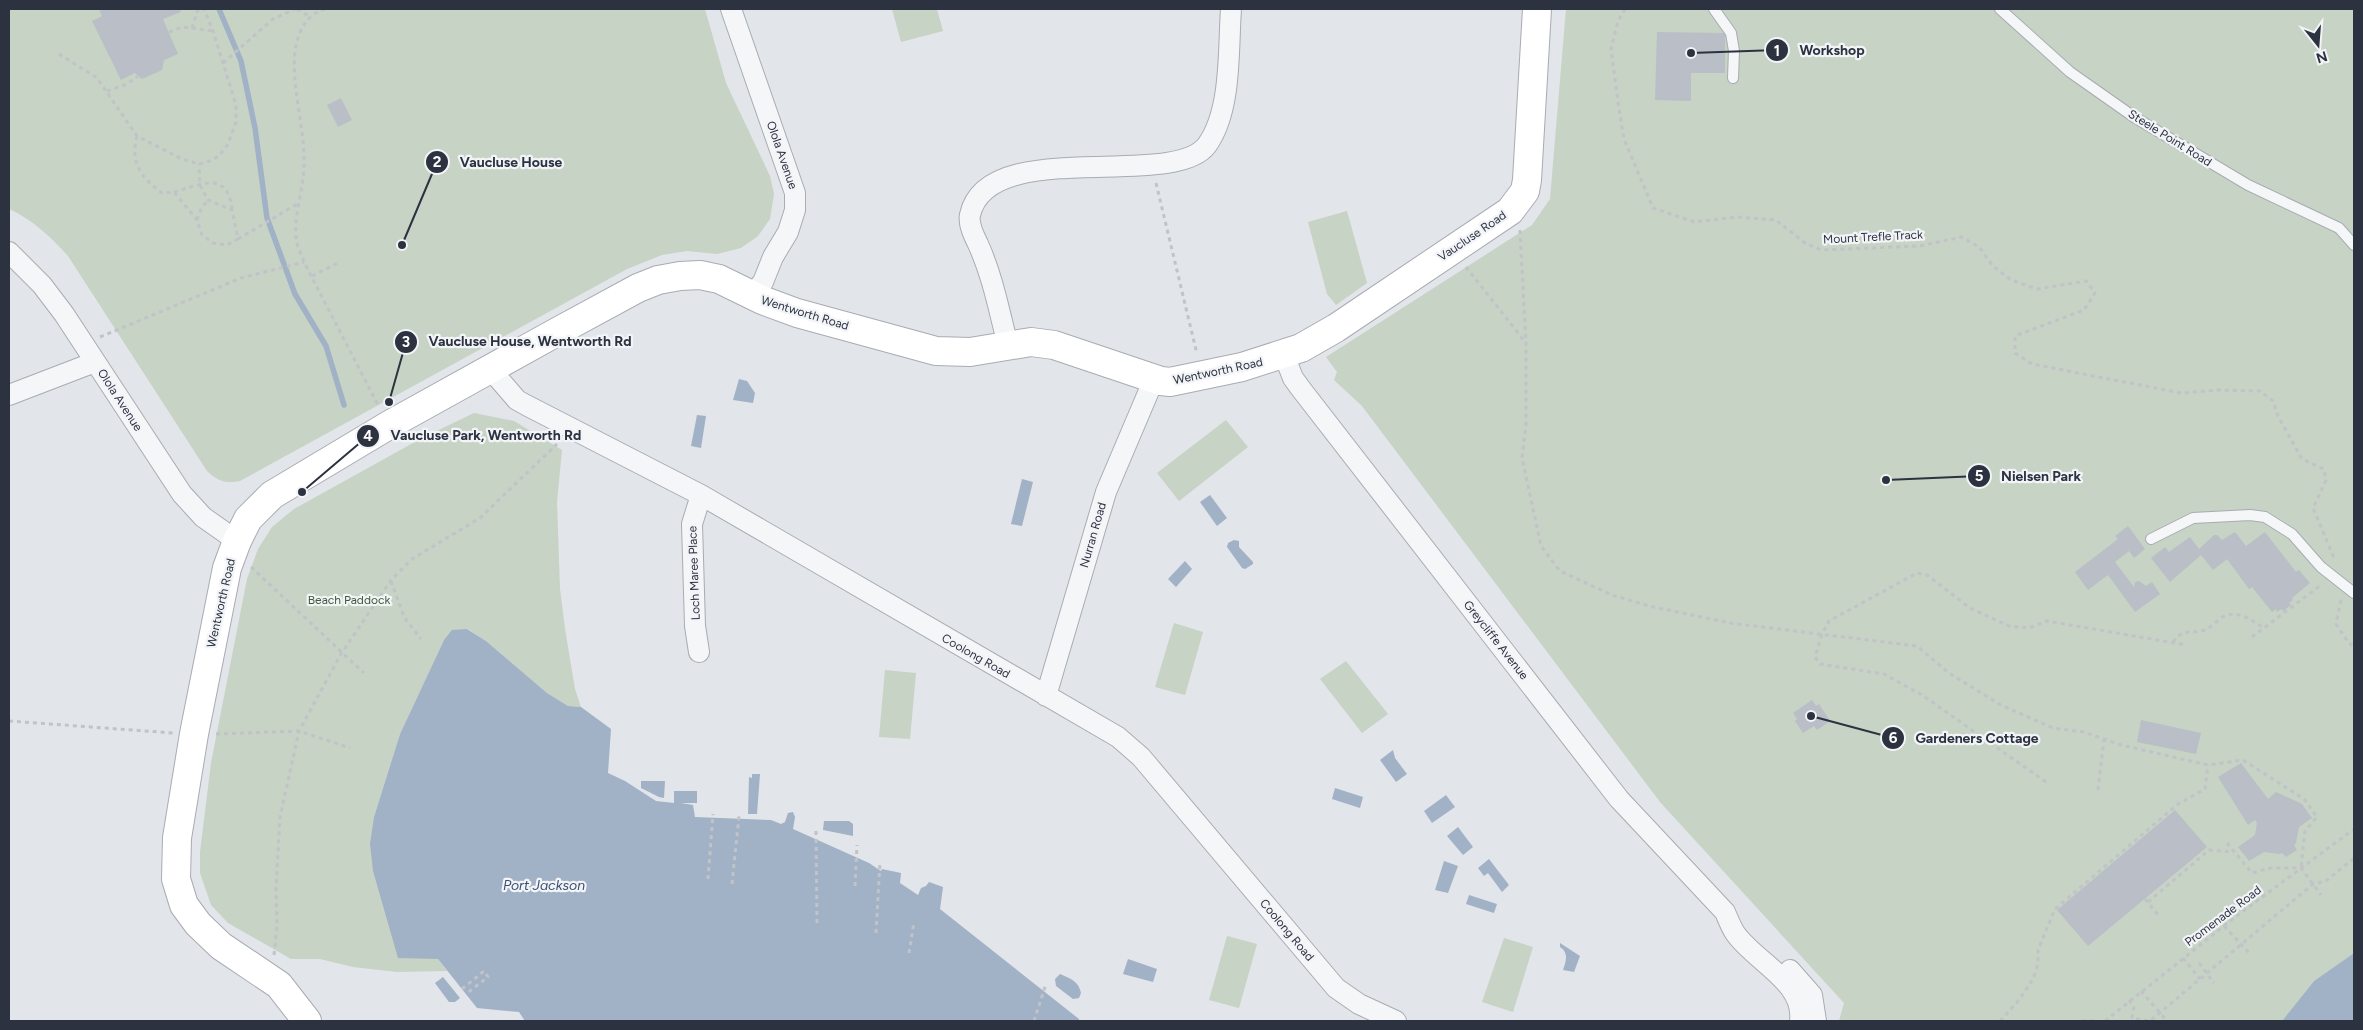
<svg xmlns="http://www.w3.org/2000/svg" width="2363" height="1030" font-family="Figtree,sans-serif">
<style>
.green{fill:#c7d3c4}
.water{fill:#a1b1c6}
.lines{fill:none;stroke-linecap:round;stroke-linejoin:round}
.stream{stroke:#a1b1c6;stroke-width:5.5}
.building{fill:#babec6}
.lane-casing{stroke:#a8acb3;stroke-width:12}
.street-casing{stroke:#a8acb3;stroke-width:22}
.secondary-casing{stroke:#a8acb3;stroke-width:30}
.path{stroke:#c1c3c8;stroke-width:3;stroke-dasharray:4 4;stroke-linecap:butt}
.lane{stroke:#f5f6f8;stroke-width:10}
.street{stroke:#f5f6f8;stroke-width:20}
.secondary{stroke:#fff;stroke-width:28}
.labels{text-anchor:middle;stroke-width:4.5;stroke-linejoin:round;paint-order:stroke}
.street-label{font-size:12px;fill:#2c3240;stroke:#f2f4f7}
.park-label{font-size:12px;fill:#3e5a3a;stroke:#f2f4f7}
.water-label{font-size:14px;font-style:italic;fill:#3a4f70;stroke:#f2f4f7}
.leader{fill:none;stroke:#2c3240;stroke-width:2}
.callout-dot{fill:#2c3240;stroke:#f2f4f7;stroke-width:2}
.mark-label{font-size:15px;text-anchor:middle;font-weight:bold;fill:#fff}
.callout-label{font-size:14px;text-anchor:middle;font-weight:bold;fill:#2c3240;stroke:#f2f4f7;stroke-width:4.5;stroke-linejoin:round;paint-order:stroke}
</style>
<rect width="100%" height="100%" fill="#e2e5e9"/>
<path class="green" d="M 9,9 L 705,9 L 726,83 L 770,176 L 774,194 L 770,219 L 758,236 L 741,248 L 717,254 L 687,251 L 662,255 L 627,269 L 240,481 C 225,484 218,481 207,471 L 68,256 C 50,236 33,220 9,209 Z
M 892,9 L 937,9 L 943,31 L 901,42 Z
M 1566,9 L 2354,9 L 2354,953 L 2314,981 L 2282,1021 L 1839,1021 L 1844,1003 L 1660,802 L 1362,406 L 1334,380 L 1337,372 L 1326,357 L 1532,225 L 1550,199 Z
M 1347,211 L 1367,283 L 1336,305 L 1327,294 L 1308,222 Z
M 474,413 L 514,421 L 562,450 L 557,502 L 560,589 L 565,629 L 575,689 L 581,707 L 568,706 L 547,693 L 486,641 L 468,629 L 444,640 L 400,734 L 374,817 L 373,871 L 392,930 L 438,959 L 447,971 L 397,972 L 353,967 L 320,959 L 291,959 L 228,923 L 211,905 L 200,873 L 200,852 L 211,763 L 247,579 L 258,549 L 272,527 L 294,509 L 422,438 Z
M 1226,420 L 1248,447 L 1179,501 L 1157,473 Z
M 1174,623 L 1203,632 L 1185,695 L 1155,687 Z
M 1346,661 L 1388,714 L 1362,733 L 1320,679 Z
M 885,670 L 916,673 L 910,739 L 879,737 Z
M 1227,936 L 1257,944 L 1239,1008 L 1209,1000 Z
M 1504,938 L 1533,947 L 1513,1012 L 1482,1002 Z"/>
<path class="water" d="M 739,379 L 747,381 L 755,393 L 753,403 L 733,400 Z
M 697,415 L 706,416 L 701,448 L 691,446 Z
M 1022,479 L 1033,482 L 1022,526 L 1011,524 Z
M 1210,495 L 1227,518 L 1217,526 L 1200,502 Z
M 1234,540 L 1239,541 L 1239,547 L 1253,562 L 1253,564 L 1245,569 L 1242,568 L 1227,547 L 1228,543 Z
M 1185,561 L 1192,569 L 1176,587 L 1168,579 Z
M 467,629 L 486,641 L 547,693 L 568,706 L 581,707 L 611,729 L 608,773 L 625,781 L 656,801 L 674,803 L 674,791 L 697,791 L 697,803 L 681,803 L 693,805 L 695,817 L 771,820 L 781,824 L 785,822 L 788,813 L 793,812 L 795,817 L 793,829 L 869,863 L 881,871 L 882,869 L 901,873 L 900,883 L 918,895 L 921,888 L 926,886 L 929,882 L 943,887 L 940,909 L 1079,1019 L 1079,1021 L 525,1021 L 519,1012 L 477,1008 L 438,959 L 398,958 L 373,871 L 370,844 L 374,817 L 400,734 L 444,640 L 452,630 Z
M 1393,750 L 1395,758 L 1407,774 L 1396,782 L 1380,760 Z
M 752,774 L 760,774 L 757,814 L 748,814 L 749,777 L 752,778 Z
M 641,781 L 665,781 L 664,798 L 659,797 L 641,788 Z
M 1335,788 L 1363,797 L 1360,808 L 1332,799 Z
M 1446,795 L 1455,807 L 1432,823 L 1424,811 Z
M 824,821 L 849,821 L 853,824 L 853,836 L 823,830 Z
M 1458,827 L 1473,847 L 1463,855 L 1447,836 Z
M 1489,859 L 1509,885 L 1502,892 L 1488,873 L 1484,876 L 1478,868 Z
M 1444,861 L 1458,866 L 1448,893 L 1435,890 Z
M 1469,895 L 1497,904 L 1494,913 L 1466,904 Z
M 1560,943 L 1580,956 L 1574,972 L 1563,970 C 1566,961 1569,953 1560,947 Z
M 2354,953 L 2354,1021 L 2282,1021 L 2314,981 Z
M 1128,959 L 1157,969 L 1153,982 L 1123,974 Z
M 1060,974 C 1069,978 1079,981 1081,993 L 1079,998 L 1073,999 L 1056,986 L 1055,979 Z
M 443,977 L 460,998 L 455,1002 L 449,1002 L 435,983 Z"/>
<g class="lines">
<path class="stream" d="M 219,9 L 241,61 L 255,128 L 267,218 L 295,294 L 326,346 L 344,405"/>
</g>
<path class="building" d="M 99,9 L 180,9 L 181,12 L 163,19 L 178,54 L 164,60 L 162,70 L 142,79 L 135,73 L 121,80 L 92,21 L 102,16 Z
M 1657,32 L 1725,33 L 1725,73 L 1691,73 L 1691,101 L 1655,100 Z
M 341,98 L 352,120 L 338,127 L 327,105 Z
M 2128,526 L 2145,549 L 2134,558 L 2129,551 L 2115,562 L 2134,587 L 2135,582 L 2139,581 L 2146,586 L 2152,582 L 2160,594 L 2135,612 L 2108,575 L 2088,590 L 2075,572 L 2118,539 L 2115,536 Z
M 2235,532 L 2246,546 L 2265,532 L 2296,572 L 2299,570 L 2310,583 L 2292,598 L 2293,600 L 2289,603 L 2291,605 L 2283,611 L 2281,609 L 2277,612 L 2276,609 L 2272,612 L 2252,587 L 2249,589 L 2227,559 L 2213,570 L 2201,555 L 2170,582 L 2151,558 L 2165,547 L 2169,552 L 2190,537 L 2199,549 L 2214,535 L 2217,535 L 2222,540 Z
M 1812,700 L 1816,706 L 1819,704 L 1830,721 L 1817,730 L 1814,726 L 1803,733 L 1795,721 L 1797,719 L 1793,713 Z
M 2141,720 L 2201,733 L 2196,754 L 2137,742 Z
M 2241,763 L 2268,799 L 2276,792 L 2302,804 L 2312,818 L 2299,827 L 2296,843 L 2294,845 L 2297,850 L 2286,857 L 2282,853 L 2279,854 L 2264,852 L 2249,861 L 2238,847 L 2255,835 L 2257,823 L 2255,820 L 2248,825 L 2218,777 Z
M 2175,810 L 2207,847 L 2088,946 L 2057,910 Z"/>
<g class="lines">
<defs>
<path id="lane" d="M 1714,9 L 1731,33 L 1734,51 L 1733,78
M 2000,9 L 2070,72 L 2134,117 L 2248,185 L 2339,228 L 2354,245
M 2151,539 L 2193,518 L 2250,515 L 2265,517 L 2292,534 L 2321,567 L 2354,593"/>
<path id="street" d="M 731,9 L 795,193 L 795,210 L 788,232 L 773,257 L 763,282 L 751,296
M 9,252 L 42,285 L 64,314 L 182,494 L 203,517 L 237,541
M 1008,345 C 999,311 993,277 978,244 C 974,236 968,224 970,215 C 987,135 1173,191 1207,145 C 1232,110 1228,50 1231,9
M 1284,355 L 1293,378 L 1301,389 L 1619,799 L 1725,912 C 1728,919 1731,927 1735,933 C 1755,962 1805,982 1800,1021
M 491,370 L 517,400 L 526,405 L 701,495 L 1118,737 L 1141,757 L 1336,988 L 1359,1004 L 1396,1021
M 9,395 L 95,362
M 699,652 L 695,626 L 692,524 L 701,495
M 1046,696 L 1106,492 L 1154,379
M 1790,970 L 1812,995 L 1816,1021"/>
<path id="secondary" d="M 307,1021 L 279,985 L 221,946 L 198,924 L 184,905 L 176,879 L 177,838 L 194,734 L 227,568 L 237,541 L 248,519 L 272,495 L 389,425 L 555,333 L 638,288 L 658,280 L 680,276 L 700,275 L 719,279 L 762,300 L 797,313 L 936,351 L 970,352 L 1031,342 L 1054,345 L 1161,381 L 1170,382 L 1242,367 L 1301,348 L 1336,328 L 1510,211 L 1525,191 L 1527,180 L 1537,9"/>
</defs>
<use href="#lane" class="lane-casing"/>
<use href="#street" class="street-casing"/>
<use href="#secondary" class="secondary-casing"/>
<path class="path" d="M 297,9 L 310,17
M 325,9 C 308,14 300,28 296,45 C 289,82 306,129 304,168 C 303,192 292,220 297,244 C 299,250 302,256 304,262 L 378,405
M 1625,9 L 1618,21 L 1611,49 L 1619,109 L 1624,139 L 1653,208 L 1694,222 L 1737,217 L 1776,220 L 1805,243 L 1821,250 L 1919,246 L 1962,237 L 1979,247 L 1993,266 L 2011,280 L 2037,289 L 2086,281 L 2095,293 L 2084,310 L 2015,336 L 2015,353 L 2032,364 L 2181,393 L 2219,390 L 2260,391 L 2273,401 L 2278,416 L 2302,459 L 2324,469 L 2326,480 L 2313,508 L 2334,558
M 192,28 L 213,31
M 169,32 L 182,27 L 192,28 L 198,9
M 59,54 L 97,78 L 137,136 L 182,159 L 199,164 L 210,161 L 219,156 L 228,144 L 236,122 L 236,105 L 213,31 L 204,9
M 223,63 L 273,19 L 295,9
M 107,91 L 127,84 L 138,76
M 137,136 C 130,164 141,177 162,193 L 174,192 L 197,220 L 202,235 L 213,243 L 227,245 L 238,239 L 232,210 L 208,200 L 200,185 L 199,164
M 1156,183 L 1197,354
M 174,192 C 200,185 228,169 232,210
M 197,220 L 201,209 L 208,200
M 1520,230 L 1526,343 L 1526,425 L 1522,458 L 1541,546 L 1560,571 L 1612,595 L 1649,606 L 1730,623 L 1917,646 L 1949,673 L 2001,705 L 2053,728 L 2084,732 L 2121,745 L 2208,765 L 2243,760 L 2304,799 L 2317,817 L 2305,831 L 2301,868
M 238,239 L 299,203
M 1466,267 L 1526,343
M 312,276 L 338,263
M 100,337 L 241,278 L 304,262
M 251,567 L 364,673
M 391,581 L 404,617 L 421,639
M 2341,600 L 2336,624 L 2348,642 L 2354,647
M 2252,637 L 2321,585
M 2173,642 C 2183,628 2191,634 2205,630 C 2210,628 2216,622 2221,618 C 2237,608 2251,620 2264,628
M 9,721 L 173,733
M 216,734 L 299,731 L 350,748
M 2046,782 L 1922,695 L 1884,674 L 1820,664 L 1815,657 L 1822,634 L 1829,621 L 1917,573 L 1927,575 L 1970,608 L 2009,626 L 2029,628 L 2047,621 L 2186,645
M 2098,790 L 2104,739
M 816,831 L 817,925
M 2227,843 L 2252,873 L 2270,868 L 2301,868 L 2321,895
M 708,879 L 713,814
M 732,884 L 739,816
M 855,886 L 857,845
M 2145,899 L 2159,916
M 2148,902 L 2209,850 L 2234,852
M 2224,926 L 2251,955
M 876,933 L 880,862
M 909,953 L 914,922
M 274,955 L 277,927 L 276,887 L 280,817 L 299,731 L 341,654 L 391,580 L 412,559 L 480,518 L 557,444
M 2183,958 L 2200,979
M 2199,963 L 2214,983
M 462,989 L 484,971 L 488,977 L 466,994
M 2141,991 L 2167,1021
M 2129,1000 L 2134,1007 L 2132,1018 L 2150,1021 L 2313,884 L 2326,881 L 2354,858
M 1034,1021 L 1046,984
M 2000,1021 L 2019,1000 L 2033,979 L 2038,964 L 2038,950 L 2055,909 L 2178,804 L 2205,789 L 2208,765
M 2083,1021 L 2096,1021
M 2105,1021 L 2234,918 L 2354,829"/>
<use href="#lane" class="lane"/>
<use href="#street" class="street"/>
<use href="#secondary" class="secondary"/>
</g>
<g class="labels">
<g class="street-label">
<text transform="translate(2170 138) rotate(32)" y="4">Steele Point Road</text>
<text transform="translate(782 155) rotate(71)" y="4">Olola Avenue</text>
<text transform="translate(1472 236) rotate(-34)" y="4">Vaucluse Road</text>
<text transform="translate(1873 237) rotate(-3)" y="4">Mount Trefle Track</text>
<text transform="translate(805 313) rotate(17)" y="4">Wentworth Road</text>
<text transform="translate(1218 371) rotate(-12)" y="4">Wentworth Road</text>
<text transform="translate(120 400) rotate(57)" y="4">Olola Avenue</text>
<text transform="translate(1093 535) rotate(-74)" y="4">Nurran Road</text>
<text transform="translate(694 573) rotate(-92)" y="4">Loch Maree Place</text>
<text transform="translate(221 603) rotate(-77)" y="4">Wentworth Road</text>
<text transform="translate(1496 640) rotate(52)" y="4">Greycliffe Avenue</text>
<text transform="translate(976 656) rotate(30)" y="4">Coolong Road</text>
<text transform="translate(2223 916) rotate(-37)" y="4">Promenade Road</text>
<text transform="translate(1287 930) rotate(50)" y="4">Coolong Road</text>
</g>
<g class="park-label">
<text x="349" y="604">Beach Paddock</text>
</g>
<g class="water-label">
<text x="544" y="890">Port Jackson</text>
</g>
</g>
<path class="leader" d="M1691 53L1777 50M402 245L437 162M389 402L406 342M302 492L368 436M1886 480L1979 476M1811 716L1893 738"/>
<g class="callout-dot">
<circle cx="1691" cy="53" r="5"/>
<circle cx="402" cy="245" r="5"/>
<circle cx="389" cy="402" r="5"/>
<circle cx="302" cy="492" r="5"/>
<circle cx="1886" cy="480" r="5"/>
<circle cx="1811" cy="716" r="5"/>
<circle cx="1777" cy="50" r="12"/>
<circle cx="437" cy="162" r="12"/>
<circle cx="406" cy="342" r="12"/>
<circle cx="368" cy="436" r="12"/>
<circle cx="1979" cy="476" r="12"/>
<circle cx="1893" cy="738" r="12"/>
</g>
<g class="mark-label">
<text x="1777" y="56">1</text>
<text x="437" y="167">2</text>
<text x="406" y="347">3</text>
<text x="368" y="441">4</text>
<text x="1979" y="481">5</text>
<text x="1893" y="743">6</text>
</g>
<g class="callout-label">
<text x="1832" y="55">Workshop</text>
<text x="511" y="167">Vaucluse House</text>
<text x="530" y="346">Vaucluse House, Wentworth Rd</text>
<text x="486" y="440">Vaucluse Park, Wentworth Rd</text>
<text x="2041" y="481">Nielsen Park</text>
<text x="1977" y="743">Gardeners Cottage</text>
</g>
<rect width="2363" height="1030" fill="none" stroke="#2c3240" stroke-width="20"/>
<g transform="translate(2318 45) rotate(163)" stroke="#f2f4f7" stroke-width="4" paint-order="stroke">
<path d="M0-4L9 19L0 12L-9 19Z" fill="#2c3240"/>
<text y="-8" font-size="14" font-weight="bold" text-anchor="middle" fill="#2c3240">N</text>
</g>
</svg>
